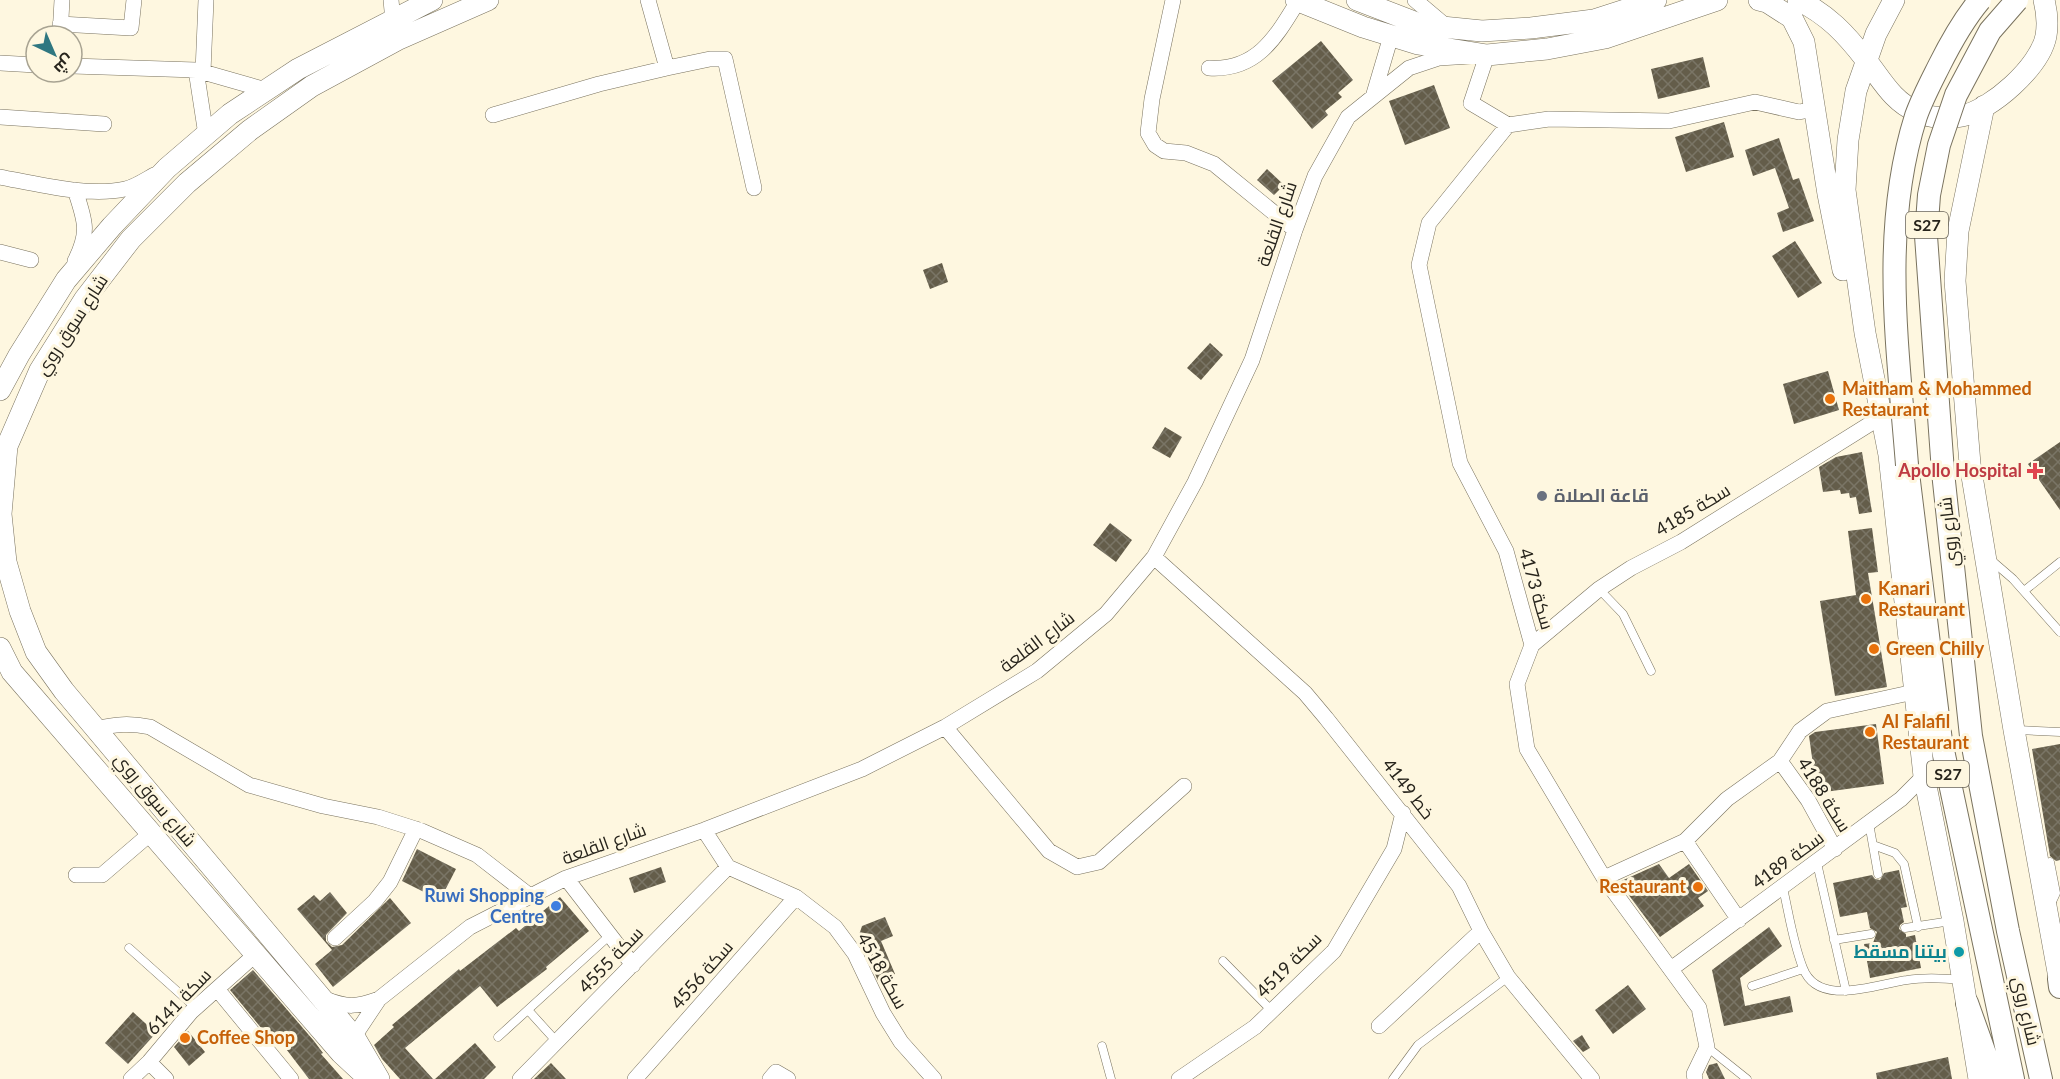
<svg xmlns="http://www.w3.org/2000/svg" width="2060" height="1079" font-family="Lato,Cairo,sans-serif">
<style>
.building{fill:url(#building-cross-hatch)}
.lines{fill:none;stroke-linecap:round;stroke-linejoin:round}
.service-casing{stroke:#79725e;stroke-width:9}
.minor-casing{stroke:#79725e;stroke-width:16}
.secondary-casing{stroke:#79725e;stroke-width:22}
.primary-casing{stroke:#79725e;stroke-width:24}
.service{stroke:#fff;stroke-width:8}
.minor{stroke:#fff;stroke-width:15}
.secondary{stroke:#fff;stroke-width:21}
.primary{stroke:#fff;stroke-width:22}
.primary-bridge-casing{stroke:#79725e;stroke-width:24;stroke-linecap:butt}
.primary-bridge{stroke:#fff;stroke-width:22}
.food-dot{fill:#e8710a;stroke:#fef7e0;stroke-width:2}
.health-dot{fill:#e0444e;stroke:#fef7e0;stroke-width:2}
.worship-dot{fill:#6b7280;stroke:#fef7e0;stroke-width:2}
.shop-dot{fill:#3f7fe0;stroke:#fef7e0;stroke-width:2}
.culture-dot{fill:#0f9aa8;stroke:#fef7e0;stroke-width:2}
.labels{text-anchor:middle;stroke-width:6;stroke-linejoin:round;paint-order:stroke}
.shield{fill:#fef7e0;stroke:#686357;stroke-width:1.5}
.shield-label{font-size:16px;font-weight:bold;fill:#27241c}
.street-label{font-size:18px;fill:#27241c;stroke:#fef7e0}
.food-label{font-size:18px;font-weight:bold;fill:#c56008;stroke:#fef7e0;text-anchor:start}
.health-label{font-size:18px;font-weight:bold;fill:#be3a42;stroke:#fef7e0;text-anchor:end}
.worship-label{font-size:18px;font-weight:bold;fill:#5b616d;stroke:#fef7e0;text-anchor:start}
.shop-label{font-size:18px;font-weight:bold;fill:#366cbe;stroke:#fef7e0;text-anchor:end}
.culture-label{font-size:18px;font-weight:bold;fill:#0d838f;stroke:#fef7e0;text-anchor:end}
</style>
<defs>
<pattern id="building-cross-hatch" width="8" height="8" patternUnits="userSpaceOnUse" patternTransform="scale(1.5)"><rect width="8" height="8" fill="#645d4a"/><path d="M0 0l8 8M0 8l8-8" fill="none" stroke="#7a7566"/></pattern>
</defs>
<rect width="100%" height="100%" fill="#fef7e0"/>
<path class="building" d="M 1321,41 L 1353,80 L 1338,93 L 1342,97 L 1325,111 L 1328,115 L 1312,129 L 1272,81 Z
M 1703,57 L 1710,87 L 1658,99 L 1651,69 Z
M 1434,85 L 1450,128 L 1405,145 L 1389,101 Z
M 1724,122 L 1734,157 L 1686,172 L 1675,137 Z
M 1779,138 L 1793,180 L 1799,178 L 1814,221 L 1783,232 L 1777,213 L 1789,208 L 1775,168 L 1753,176 L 1745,150 Z
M 1267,169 L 1284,185 L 1274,195 L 1257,180 Z
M 1795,241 L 1822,283 L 1798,298 L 1772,256 Z
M 942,263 L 948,282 L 930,289 L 923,270 Z
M 1210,343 L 1223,355 L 1201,380 L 1187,368 Z
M 1828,371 L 1839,410 L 1794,424 L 1783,384 Z
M 1165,427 L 1182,437 L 1170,458 L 1152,448 Z
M 2060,442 L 2060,510 L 2028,464 Z
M 1862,452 L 1872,512 L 1859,514 L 1856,497 L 1850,498 L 1849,493 L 1841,494 L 1840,490 L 1823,492 L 1819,467 L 1836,457 Z
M 1110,523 L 1132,540 L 1116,562 L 1093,545 Z
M 1872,528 L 1878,572 L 1868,573 L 1887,687 L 1835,696 L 1820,601 L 1856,595 L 1848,531 Z
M 1876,724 L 1884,784 L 1817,793 L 1809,736 L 1815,732 Z
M 2060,744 L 2060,860 L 2056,861 L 2050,856 L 2032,749 Z
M 417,849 L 456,869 L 440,900 L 402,881 Z
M 1659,864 L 1669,878 L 1689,864 L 1708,891 L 1698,898 L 1704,906 L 1660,937 L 1619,882 Z
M 661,867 L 666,882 L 634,893 L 629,878 Z
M 1899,870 L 1907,907 L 1901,908 L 1904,922 L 1900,925 L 1899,929 L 1906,934 L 1906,937 L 1915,935 L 1921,968 L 1870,978 L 1864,944 L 1873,943 L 1877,932 L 1870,928 L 1867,912 L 1840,917 L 1833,883 L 1872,875 L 1875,879 L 1880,880 L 1884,873 Z
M 330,892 L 347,913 L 326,935 L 326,941 L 332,947 L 342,945 L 390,898 L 411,923 L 333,987 L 315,964 L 332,950 L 297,909 L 314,895 L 320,901 Z
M 560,897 L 589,931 L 546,967 L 547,969 L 497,1007 L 480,986 L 405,1048 L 433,1079 L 400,1079 L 382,1059 L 374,1045 L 394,1027 L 392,1025 L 459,969 L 460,971 L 516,928 L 519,931 Z
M 885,917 L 893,936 L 881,941 L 895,974 L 878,981 L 859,935 L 862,926 Z
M 1769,927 L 1782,946 L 1740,978 L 1745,1006 L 1790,996 L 1793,1012 L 1724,1026 L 1712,970 Z
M 253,970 L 314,1041 L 323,1053 L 321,1054 L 343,1079 L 309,1079 L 277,1037 L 272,1041 L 230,990 Z
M 1628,985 L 1646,1009 L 1613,1034 L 1595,1010 Z
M 133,1012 L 156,1033 L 128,1064 L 105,1043 Z
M 188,1031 L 205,1052 L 189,1066 L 174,1047 Z
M 1582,1035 L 1590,1048 L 1583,1052 L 1573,1041 Z
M 475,1043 L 496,1067 L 484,1079 L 435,1079 Z
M 1948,1057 L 1952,1079 L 1877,1079 L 1876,1073 Z
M 551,1063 L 566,1079 L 534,1079 Z
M 1717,1063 L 1725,1079 L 1709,1079 L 1706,1072 L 1709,1065 Z"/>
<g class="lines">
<defs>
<path id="service" d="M 1991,560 L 2013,579 L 2060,632
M 1599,589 L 1623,614 L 1651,671
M 2024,591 L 2060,562
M 2017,730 L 2060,732
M 1869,823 L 1878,874
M 1873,845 L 1895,853 L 1904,864 L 1918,927
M 1817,863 L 1846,991
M 1783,888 C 1789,914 1793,943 1803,968 C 1818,1008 1876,984 1907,980 C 1925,977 1943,978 1962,980
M 2050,906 L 2056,893 L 2050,862
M 1905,928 L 1951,921
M 1834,940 L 1871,934
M 129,948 L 196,1008
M 1223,961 L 1272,1011
M 1752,986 L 1803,969
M 528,1010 L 557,1042
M 498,1037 L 609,936
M 1102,1046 L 1111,1079
M 1707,1047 L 1747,1079
M 1393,1079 L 1418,1045 L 1508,977"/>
<path id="minor" d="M 391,0 L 393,21
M 648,0 L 667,68 L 710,59 L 725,59 L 754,188
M 1173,0 L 1152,99 L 1148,133 L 1155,145 L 1164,151 L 1186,153 L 1214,164 L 1295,230
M 1415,0 L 1447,27
M 60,24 L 131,28 L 134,0
M 60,36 L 62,0
M 0,63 L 36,65
M 72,66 L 196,70 L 266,90
M 1209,68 C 1257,71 1276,37 1298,1
M 196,70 L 206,135
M 203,72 L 206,0
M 1373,97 L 1391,36
M 493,115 L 599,84 L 667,68
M 0,117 L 104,124
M 1508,125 L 1549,119 L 1669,121 L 1755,102 L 1799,112 L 1815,109
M 0,177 C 37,184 88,197 125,189 C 135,187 145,180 154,175
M 75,190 C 85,220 90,232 75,261
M 0,252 L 31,260
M 1154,557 L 1305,693 L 1326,718 L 1459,886 L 1481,931 L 1508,977 L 1592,1079
M 1532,645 L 1599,589 L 1631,568 L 1681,542 L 1881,417
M 945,727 L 1049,851 L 1077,867 L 1099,862 L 1184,786
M 95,729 C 115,724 130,723 150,727 L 249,785 L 323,806 L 378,817 L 422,831 L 477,855 L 530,896
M 1780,761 L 1808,800 L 1835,849
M 704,830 L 728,867 L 796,897 L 835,927 L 855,954 L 883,1013 L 901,1042 L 934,1079
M 1685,841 L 1739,920
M 76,875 L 102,875 L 151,833
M 566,878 L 633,965
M 1604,878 L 1699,1008 L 1707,1047 L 1694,1074 L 1695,1079
M 335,938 L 375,901 L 390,882 L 416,829
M 1671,969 L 1901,799 L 1924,776
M 217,989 L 291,1079
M 325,999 C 348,1008 356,1007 379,999
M 1379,1026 L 1481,931
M 349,1044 L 379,999 L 470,927 L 566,878 L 704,830 L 862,769 L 945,727 L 1037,671 L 1106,614 L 1154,557 L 1195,482 L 1252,360 L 1295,230 L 1315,176 L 1348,117 L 1409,68 L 1439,58 L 1487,55 L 1471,103 L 1508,125 L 1429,223 L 1419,265 L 1460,463 L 1506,551 L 1532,645 L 1517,684 L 1527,749 L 1604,878 L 1685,841 L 1727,799 L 1780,761 L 1800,731 L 1827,711 L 1914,692
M 149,1062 L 166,1079
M 131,1079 L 149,1062 L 191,1012 L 256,954
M 520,1079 L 728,867
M 635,1079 L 796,897
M 770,1079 L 776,1072 L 788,1079
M 1179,1079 L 1255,1027 L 1334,951 L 1394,849 L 1403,813"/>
<path id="secondary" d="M 1296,0 L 1363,27 L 1418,44 L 1487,55 L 1547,49 L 1605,38 L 1717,0
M 1357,0 L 1422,25 L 1482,31 L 1531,28 L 1594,20 L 1656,0
M 1759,0 L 1767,2 L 1792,18 L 1804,42 L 1828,194 L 1843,270
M 1798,0 C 1828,15 1845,33 1866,60 C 1882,80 1892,101 1917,112 C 1930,118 1948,119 1962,116 C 1991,110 2040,67 2046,36 C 2048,24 2047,12 2044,0
M 1894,0 L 1876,34 L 1856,91 L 1848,140 L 1845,190 L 1865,333 L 1889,455 L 1924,776 L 1953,921 L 1979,1079
M 1984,106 L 1958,231 L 1955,281 L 1970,464 L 2014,730 L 2060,983
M 0,390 L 19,355 L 66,280 L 112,226 L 167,168 L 230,114 L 298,69 L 432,0
M 0,648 L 12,672 L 341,1053 L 369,1079
M 379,1079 L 355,1038 L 64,691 L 36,652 L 20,611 L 6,562 L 1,514 L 7,446 L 40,370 L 84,300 L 131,239 L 187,183 L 250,130 L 312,86 L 397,40 L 488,0"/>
<path id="primary" d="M 1907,465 L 1941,741 L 2013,1079
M 1943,472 L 1971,736 L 2008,931 L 2041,1079
M 2059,979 L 2060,987
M 1967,1003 L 1994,1079"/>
</defs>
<use href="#service" class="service-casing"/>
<use href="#minor" class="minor-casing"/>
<use href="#secondary" class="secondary-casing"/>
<use href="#primary" class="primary-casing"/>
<use href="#service" class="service"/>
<use href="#minor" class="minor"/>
<use href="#secondary" class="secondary"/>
<use href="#primary" class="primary"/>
<defs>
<path id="primary-bridge" d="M 1907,465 C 1898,348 1880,230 1916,116 C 1922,99 1931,82 1939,66 C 1950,44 1964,19 1980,0
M 1943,472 L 1926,236 L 1929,195 L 1939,145 L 1956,95 L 1990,31 L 2017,0"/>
</defs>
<use href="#primary-bridge" class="primary-bridge-casing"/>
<use href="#primary-bridge" class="primary-bridge"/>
</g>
<g class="food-dot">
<circle cx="1830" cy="399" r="6"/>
<circle cx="1866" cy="599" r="6"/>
<circle cx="1874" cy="649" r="6"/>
<circle cx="1870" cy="732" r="6"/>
<circle cx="1698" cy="887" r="6"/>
<circle cx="185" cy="1038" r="6"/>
</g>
<path class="health-dot" d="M2032 462h6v6h6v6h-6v6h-6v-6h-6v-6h6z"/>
<circle class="worship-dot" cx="1542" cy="496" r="6"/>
<circle class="shop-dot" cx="556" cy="906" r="6"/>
<circle class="culture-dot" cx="1959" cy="952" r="6"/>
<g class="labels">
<g class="shield">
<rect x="1906" y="212" width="42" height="26" rx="4.5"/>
<rect x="1927" y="761" width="42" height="26" rx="4.5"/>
</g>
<g class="shield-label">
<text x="1927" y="231">S27</text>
<text x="1948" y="780">S27</text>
</g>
<g class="street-label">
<text transform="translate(1277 224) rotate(-71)" y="6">شارع القلعة</text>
<text transform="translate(72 325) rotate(-57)" y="6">شارع سوق روي</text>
<text transform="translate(1693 510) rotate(-31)" y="6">سكة 4185</text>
<text transform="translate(1949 532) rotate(-96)" y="6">شارع روي</text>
<text transform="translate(1536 589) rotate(74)" y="6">سكة 4173</text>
<text transform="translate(1037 642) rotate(-37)" y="6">شارع القلعة</text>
<text transform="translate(1408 789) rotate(52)" y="6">4149 خط</text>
<text transform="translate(1824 795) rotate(58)" y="6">سكة 4188</text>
<text transform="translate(155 800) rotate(50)" y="6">شارع سوق روي</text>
<text transform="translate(604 844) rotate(-20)" y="6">شارع القلعة</text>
<text transform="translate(1788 860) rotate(-36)" y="6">سكة 4189</text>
<text transform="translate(611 960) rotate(-46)" y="6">سكة 4555</text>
<text transform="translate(1289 965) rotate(-45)" y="6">سكة 4519</text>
<text transform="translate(882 971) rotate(61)" y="6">سكة 4518</text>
<text transform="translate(702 975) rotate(-49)" y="6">سكة 4556</text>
<text transform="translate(179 1002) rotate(-46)" y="6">سكة 6141</text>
<text transform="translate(2026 1011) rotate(77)" y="6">شارع روي</text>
</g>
<g class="food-label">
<text x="1842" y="395">Maitham &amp; Mohammed<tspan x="1842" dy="21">Restaurant</tspan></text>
<text x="1878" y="595">Kanari<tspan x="1878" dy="21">Restaurant</tspan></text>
<text x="1886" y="655">Green Chilly</text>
<text x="1882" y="728">Al Falafil<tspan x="1882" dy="21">Restaurant</tspan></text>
<text x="1686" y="893" text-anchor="end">Restaurant</text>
<text x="197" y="1044">Coffee Shop</text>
</g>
<g class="health-label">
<text x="2022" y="477">Apollo Hospital</text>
</g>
<g class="worship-label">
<text x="1554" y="502">قاعة الصلاة</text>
</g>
<g class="shop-label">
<text x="544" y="902">Ruwi Shopping<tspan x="544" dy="21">Centre</tspan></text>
</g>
<g class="culture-label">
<text x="1947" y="958">بيتنا مسقط</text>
</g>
</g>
<g transform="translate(54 54) rotate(136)"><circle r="28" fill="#fef7e0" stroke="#a8a392" stroke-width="1.5"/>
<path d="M0-4.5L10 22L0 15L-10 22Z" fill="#2f7780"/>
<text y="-9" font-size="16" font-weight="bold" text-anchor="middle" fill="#27241c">ش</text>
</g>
</svg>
